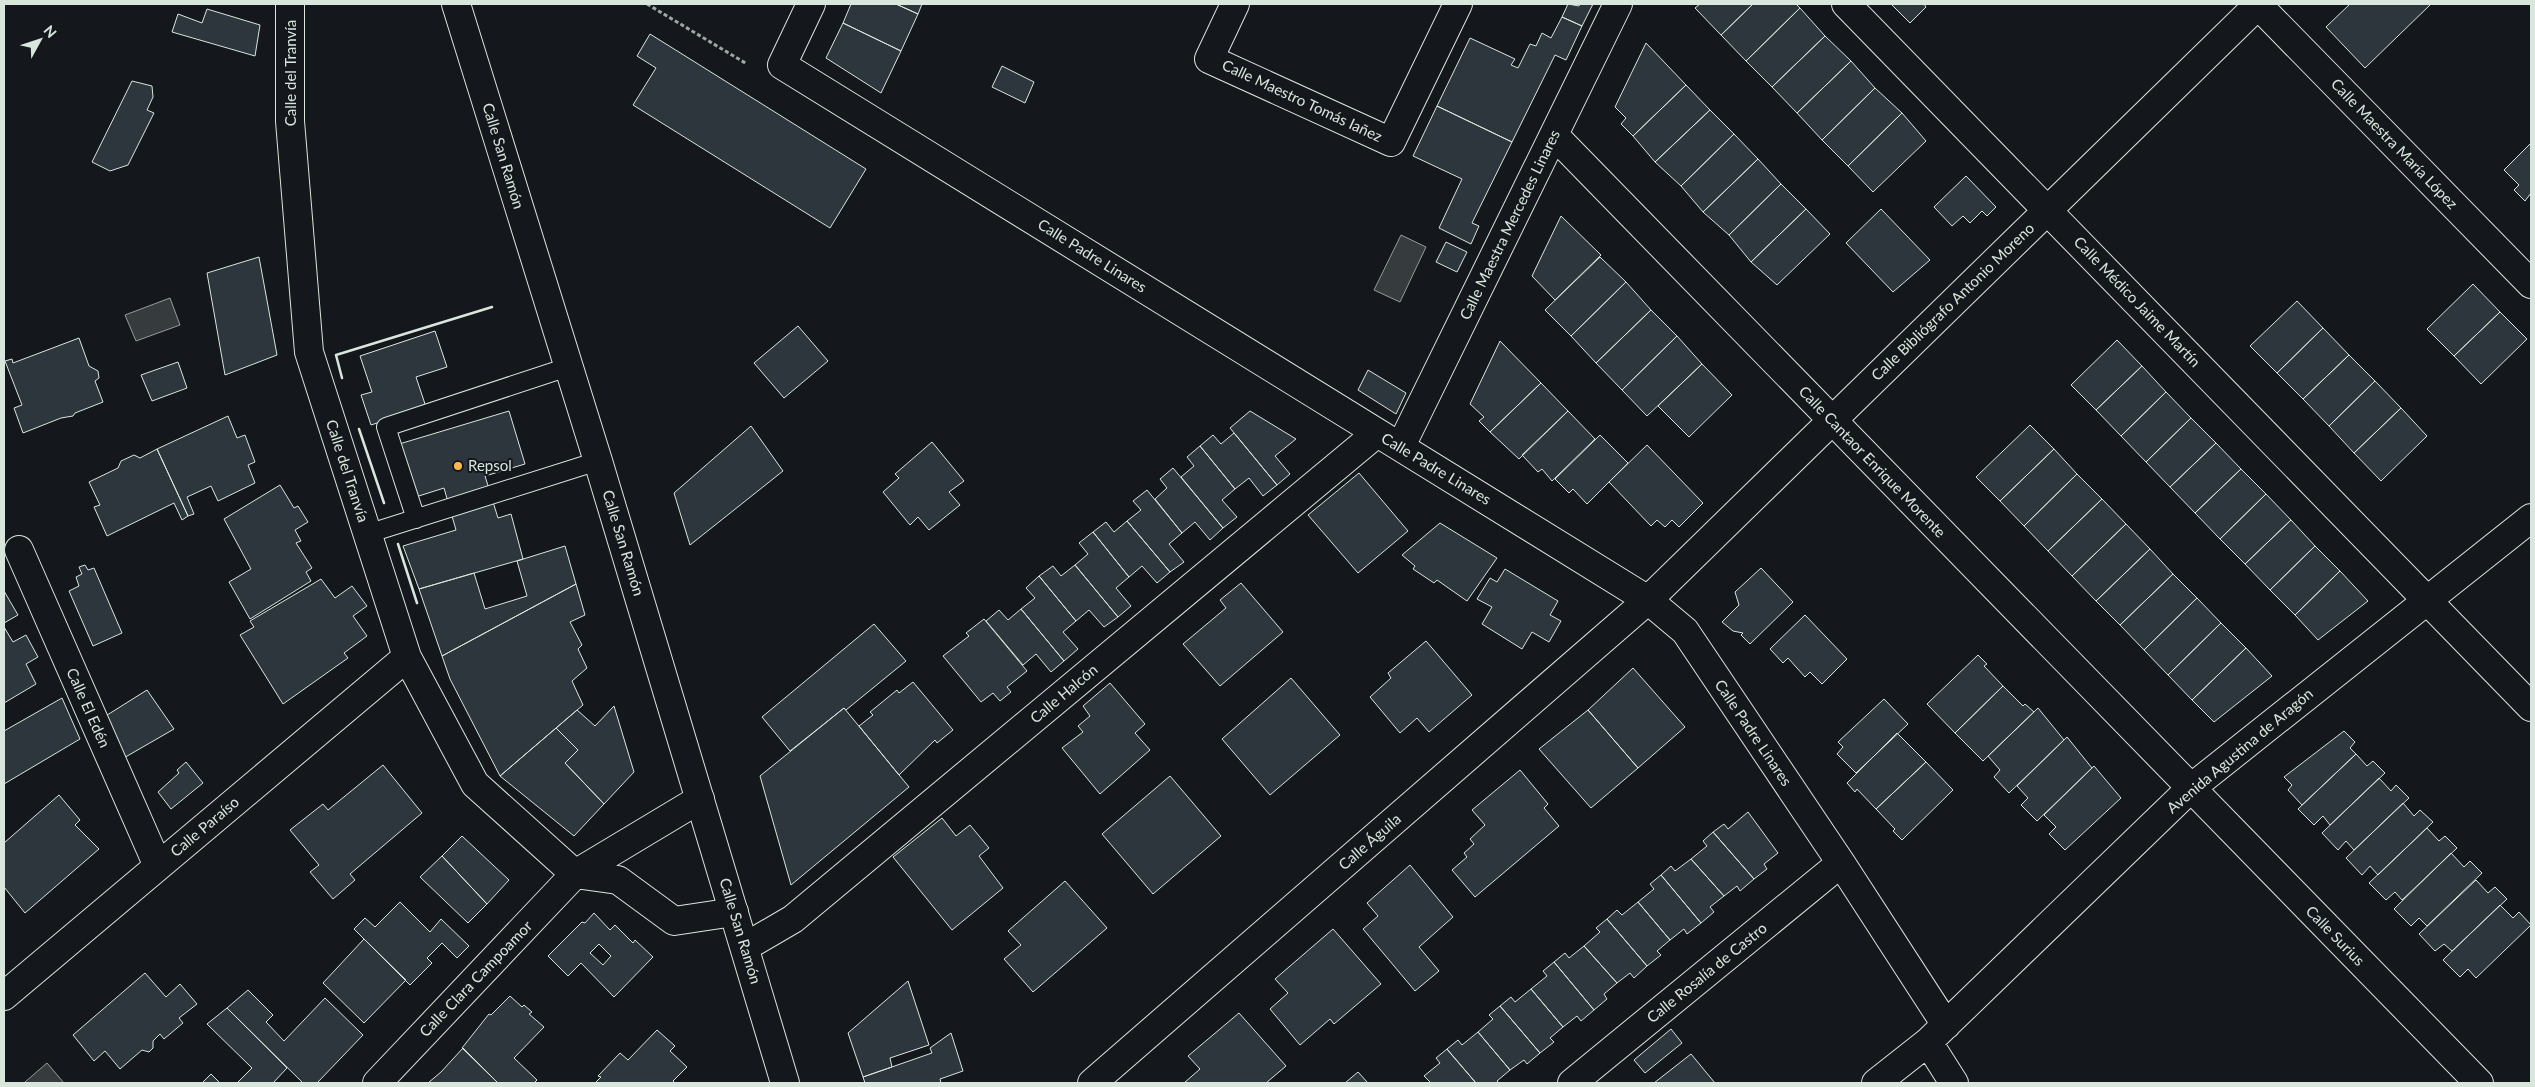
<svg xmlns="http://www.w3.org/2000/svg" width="2535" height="1087" font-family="Lato,sans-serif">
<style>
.water{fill:#363b3e;stroke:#939e99}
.building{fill:#2c363c;stroke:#d8e6dc;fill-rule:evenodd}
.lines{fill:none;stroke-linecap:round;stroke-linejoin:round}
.service-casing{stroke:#d8e6dc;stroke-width:20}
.minor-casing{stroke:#d8e6dc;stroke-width:30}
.tertiary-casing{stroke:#d8e6dc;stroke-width:30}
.path{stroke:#9da8a2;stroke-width:3;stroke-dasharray:4 2.5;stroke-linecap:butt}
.service{stroke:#14181c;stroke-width:18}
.minor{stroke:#14181c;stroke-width:28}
.tertiary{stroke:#14181c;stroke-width:28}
.wall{stroke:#d8e6dc;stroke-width:2.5}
.poi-dot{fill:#ffb74d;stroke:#14181c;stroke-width:2}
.labels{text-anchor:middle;stroke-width:4;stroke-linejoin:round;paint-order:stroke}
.street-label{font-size:15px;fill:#d8e6dc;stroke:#14181c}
.poi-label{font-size:15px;fill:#d8e6dc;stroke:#14181c;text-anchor:start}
</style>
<rect width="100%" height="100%" fill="#14181c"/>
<path class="water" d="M 1401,235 L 1426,247 L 1400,302 L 1374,290 Z
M 170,298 L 180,325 L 136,341 L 125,315 Z
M 47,1063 L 64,1083 L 26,1083 L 25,1082 Z"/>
<path class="building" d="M 851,4 L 896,4 L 918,14 L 901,51 L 843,23 Z
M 896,4 L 922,4 L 918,14 Z
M 1568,4 L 1579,6 L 1580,4 L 1593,4 L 1582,26 L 1562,17 Z
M 1700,4 L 1753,4 L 1721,35 L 1695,8 Z
M 1753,4 L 1796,4 L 1800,8 L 1746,61 L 1721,35 Z
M 1891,4 L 1924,4 L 1926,7 L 1910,23 Z
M 2350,4 L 2431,4 L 2365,68 L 2326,27 Z
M 1800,8 L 1825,36 L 1772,87 L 1746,61 Z
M 207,9 L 260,25 L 255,56 L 172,32 L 178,14 L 202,23 Z
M 1562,17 L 1582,26 L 1566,60 L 1555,55 L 1512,142 L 1437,106 L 1470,38 L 1515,59 L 1511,65 L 1518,68 L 1530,44 L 1536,46 L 1542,33 L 1551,38 Z
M 843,23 L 901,51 L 881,93 L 826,58 Z
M 650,34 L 866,169 L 830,228 L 633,105 L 656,68 L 637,56 Z
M 1825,36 L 1851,61 L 1797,113 L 1772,87 Z
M 1646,43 L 1686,85 L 1633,136 L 1621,124 L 1626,118 L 1615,107 Z
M 1851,61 L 1875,88 L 1822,140 L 1797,113 Z
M 1002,66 L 1034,82 L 1025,103 L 992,87 Z
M 132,81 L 152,86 L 153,97 L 147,110 L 154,113 L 128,165 L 110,171 L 92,162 Z
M 1686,85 L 1710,110 L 1655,162 L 1633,136 Z
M 1875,88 L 1902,113 L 1848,166 L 1822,140 Z
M 1437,106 L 1512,142 L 1472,223 L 1479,226 L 1471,244 L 1439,228 L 1462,179 L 1413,156 Z
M 1710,110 L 1734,134 L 1681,186 L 1655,162 Z
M 1902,113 L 1926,141 L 1873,192 L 1848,166 Z
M 1734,134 L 1758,159 L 1703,212 L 1681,186 Z
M 2531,143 L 2531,193 L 2525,201 L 2514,190 L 2519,185 L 2504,170 Z
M 1758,159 L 1781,184 L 1729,235 L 1703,212 Z
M 1966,176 L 1996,207 L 1987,216 L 1982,211 L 1970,223 L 1963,216 L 1952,226 L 1934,207 Z
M 1781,184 L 1806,209 L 1751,262 L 1729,235 Z
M 1806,209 L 1830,234 L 1777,285 L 1751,262 Z
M 1881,209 L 1930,260 L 1893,292 L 1846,243 Z
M 1561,216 L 1601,255 L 1555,300 L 1532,276 Z
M 1446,242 L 1467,252 L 1457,272 L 1436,262 Z
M 259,257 L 277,355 L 225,375 L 207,273 Z
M 1600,257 L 1626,282 L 1571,336 L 1545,310 Z
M 1626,282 L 1651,310 L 1596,363 L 1571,336 Z
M 2473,284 L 2500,312 L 2454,356 L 2427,329 Z
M 2297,301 L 2323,328 L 2277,373 L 2250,346 Z
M 1651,310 L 1677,336 L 1622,390 L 1596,363 Z
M 2500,312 L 2527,339 L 2481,384 L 2454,356 Z
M 798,326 L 828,361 L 784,398 L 754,363 Z
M 2323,328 L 2349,355 L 2303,399 L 2277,373 Z
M 435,331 L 447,367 L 416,377 L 426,407 L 371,425 L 361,395 L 372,392 L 360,356 Z
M 1677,336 L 1702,364 L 1647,416 L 1622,390 Z
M 79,338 L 89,366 L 98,371 L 99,378 L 95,381 L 103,402 L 75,413 L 73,416 L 61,418 L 23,433 L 14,408 L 22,405 L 5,361 L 12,359 L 13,363 Z
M 2117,340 L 2142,366 L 2096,410 L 2071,385 Z
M 1500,341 L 1541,383 L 1490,432 L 1479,421 L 1484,417 L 1470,404 Z
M 2349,355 L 2375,381 L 2329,426 L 2303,399 Z
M 178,362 L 187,388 L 152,401 L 141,375 Z
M 1702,364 L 1732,395 L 1689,437 L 1658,406 Z
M 2142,366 L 2166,392 L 2121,436 L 2096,410 Z
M 1368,370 L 1406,393 L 1396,414 L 1358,390 Z
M 2375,381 L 2401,408 L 2354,453 L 2329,426 Z
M 1541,383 L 1568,411 L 1519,459 L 1490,432 Z
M 2166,392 L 2191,418 L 2146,462 L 2121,436 Z
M 2401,408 L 2427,436 L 2381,481 L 2354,453 Z
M 509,411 L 525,464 L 485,476 L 498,518 L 511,514 L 523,559 L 419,589 L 403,546 L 456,530 L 444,488 L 403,501 L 386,448 Z
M 1250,411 L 1296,439 L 1275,456 L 1290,474 L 1277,485 L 1230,428 Z
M 1568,411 L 1595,439 L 1552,481 L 1542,469 L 1538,472 L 1522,455 Z
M 228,416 L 237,438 L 245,435 L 255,462 L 248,465 L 255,483 L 218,501 L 211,486 L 187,497 L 194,514 L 188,516 L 157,449 Z
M 2191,418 L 2216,443 L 2170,487 L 2146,462 Z
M 2030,425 L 2054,449 L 2000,501 L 1976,477 Z
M 751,426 L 783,471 L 690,545 L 674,493 Z
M 1234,433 L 1277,485 L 1263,496 L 1249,478 L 1235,489 L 1200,446 L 1213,435 L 1221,444 Z
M 1600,435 L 1628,463 L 1587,504 L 1573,489 L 1569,493 L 1555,479 Z
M 932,442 L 964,481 L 949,492 L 960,505 L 929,530 L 918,517 L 910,525 L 883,492 L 899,478 L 895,474 Z
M 2216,443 L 2241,469 L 2195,513 L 2170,487 Z
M 1647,445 L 1703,503 L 1679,527 L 1672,520 L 1665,527 L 1657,520 L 1651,526 L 1609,482 Z
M 1200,446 L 1235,489 L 1222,500 L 1237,517 L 1223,528 L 1181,477 L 1194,466 L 1187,457 Z
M 157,449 L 188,516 L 182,520 L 174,503 L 107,536 L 94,507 L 100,505 L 89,482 L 118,468 L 121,461 L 134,455 L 140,458 Z
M 2054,449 L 2077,474 L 2024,526 L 2000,501 Z
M 1173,468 L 1223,528 L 1210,540 L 1195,522 L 1182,533 L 1155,499 L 1167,488 L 1160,479 Z
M 2241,469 L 2266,494 L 2220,539 L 2195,513 Z
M 1359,473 L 1408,531 L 1358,573 L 1308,515 Z
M 2077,474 L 2102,499 L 2048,551 L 2024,526 Z
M 280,485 L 294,508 L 298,506 L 308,522 L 295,530 L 301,541 L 296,543 L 312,568 L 306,572 L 311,581 L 250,619 L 229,582 L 251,569 L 224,519 Z
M 1147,490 L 1182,533 L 1169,544 L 1184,562 L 1170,572 L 1127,521 L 1141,510 L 1133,501 Z
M 2266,494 L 2291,520 L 2245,564 L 2220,539 Z
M 2102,499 L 2126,524 L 2072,576 L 2048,551 Z
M 2291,520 L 2315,546 L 2270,590 L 2245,564 Z
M 1127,521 L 1170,572 L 1157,583 L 1142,566 L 1129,577 L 1093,532 L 1106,522 L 1114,532 Z
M 1440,523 L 1497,558 L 1467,601 L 1437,580 L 1434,583 L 1413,569 L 1415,566 L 1402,555 Z
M 2126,524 L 2150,549 L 2096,601 L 2072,576 Z
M 1093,532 L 1129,577 L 1116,588 L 1131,606 L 1118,617 L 1075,565 L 1088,554 L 1079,543 Z
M 565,546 L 576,584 L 442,656 L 419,589 L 474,573 L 485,609 L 527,596 L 517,561 Z
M 2315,546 L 2340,571 L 2295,615 L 2270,590 Z
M 2150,549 L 2173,574 L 2120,625 L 2096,601 Z
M 85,565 L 88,570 L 94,568 L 122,633 L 93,646 L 69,591 L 79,586 L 76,577 L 82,574 L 79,567 Z
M 1075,565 L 1118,617 L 1104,627 L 1089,610 L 1076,621 L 1039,576 L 1053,566 L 1061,576 Z
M 1761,568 L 1793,602 L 1750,644 L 1741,635 L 1743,633 L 1733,631 L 1722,622 L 1739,605 L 1735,592 Z
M 1505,569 L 1558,601 L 1550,615 L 1561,621 L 1549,642 L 1532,632 L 1522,649 L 1482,624 L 1492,607 L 1477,599 L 1490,578 L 1497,582 Z
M 2340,571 L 2368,601 L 2318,640 L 2295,615 Z
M 2173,574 L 2197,598 L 2144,650 L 2120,625 Z
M 1039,576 L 1076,621 L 1063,632 L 1078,649 L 1064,661 L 1021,609 L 1035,598 L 1026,588 Z
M 321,579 L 335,598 L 352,586 L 367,606 L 353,616 L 367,636 L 344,653 L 348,658 L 283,704 L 240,635 L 254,627 L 250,621 Z
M 1241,583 L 1283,632 L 1220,686 L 1183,644 L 1226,608 L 1220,600 Z
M 576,584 L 585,615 L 570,622 L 582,645 L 578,649 L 587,668 L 572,681 L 583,705 L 500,776 L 450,679 L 442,656 Z
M 4,591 L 18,615 L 4,623 Z
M 2197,598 L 2221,623 L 2168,675 L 2144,650 Z
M 1021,609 L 1064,661 L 1051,672 L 1036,654 L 1023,665 L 986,621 L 999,610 L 1008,620 Z
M 1805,615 L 1847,659 L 1822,684 L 1810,672 L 1805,677 L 1788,658 L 1783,663 L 1770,649 Z
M 984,619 L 1027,671 L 1007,687 L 1011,692 L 1000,701 L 993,693 L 981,702 L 943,656 L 969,636 L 966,633 Z
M 2221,623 L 2246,648 L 2192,700 L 2168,675 Z
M 874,624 L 906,661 L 846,710 L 844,708 L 790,751 L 762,717 Z
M 4,627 L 13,642 L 26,635 L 38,657 L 26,664 L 36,684 L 4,703 Z
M 1426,641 L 1472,695 L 1429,732 L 1417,718 L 1400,733 L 1370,697 L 1391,678 L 1388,673 Z
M 2246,648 L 2272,676 L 2214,722 L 2192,700 Z
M 1978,655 L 1987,664 L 1984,666 L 2003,686 L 1955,733 L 1927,704 Z
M 1633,668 L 1685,727 L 1638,768 L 1588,710 Z
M 1291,678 L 1340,735 L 1270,795 L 1222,739 Z
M 913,682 L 953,730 L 937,743 L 935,740 L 899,775 L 859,726 L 873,715 L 870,712 L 897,690 L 899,693 Z
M 1110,683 L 1145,724 L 1135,733 L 1150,750 L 1100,794 L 1062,748 L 1083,732 L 1078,726 L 1090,716 L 1083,706 Z
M 2003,686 L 2023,706 L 2025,704 L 2034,712 L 1983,761 L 1955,733 Z
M 147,690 L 174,729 L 122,759 L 104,717 Z
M 62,698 L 80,739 L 4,784 L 4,731 Z
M 1884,699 L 1908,724 L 1856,773 L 1837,754 L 1843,747 L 1838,742 Z
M 614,706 L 634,772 L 604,804 L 565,763 L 578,750 L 556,728 L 577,710 L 595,726 Z
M 844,708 L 909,787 L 791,885 L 760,776 Z
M 2038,708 L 2064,740 L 2009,793 L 1994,777 L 2000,770 L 1988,756 Z
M 1588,710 L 1638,768 L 1591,808 L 1539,749 Z
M 556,728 L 578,750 L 565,763 L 604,804 L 574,836 L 500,776 Z
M 2344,731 L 2355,742 L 2350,748 L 2356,754 L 2302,805 L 2288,790 L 2292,785 L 2284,777 Z
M 1897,733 L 1926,762 L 1876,809 L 1857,789 L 1855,792 L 1847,783 Z
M 2067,737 L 2092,768 L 2037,821 L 2021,805 L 2028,798 L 2017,786 Z
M 2356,754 L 2367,766 L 2373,761 L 2385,773 L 2330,825 L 2323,816 L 2314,825 L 2298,809 Z
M 186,762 L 203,783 L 171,809 L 158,792 L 179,773 L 177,770 Z
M 1926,762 L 1953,790 L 1902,840 L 1893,831 L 1895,829 L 1876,809 Z
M 383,765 L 422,813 L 350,874 L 355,880 L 333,899 L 310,872 L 319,865 L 290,830 L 323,804 L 328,810 Z
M 2094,766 L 2121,798 L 2065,850 L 2049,834 L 2056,827 L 2044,815 Z
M 1520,770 L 1548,804 L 1544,808 L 1559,826 L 1475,897 L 1452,870 L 1467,857 L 1464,853 L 1474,844 L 1470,839 L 1485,825 L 1472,810 Z
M 1170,776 L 1221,836 L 1153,894 L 1102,834 Z
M 2379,778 L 2391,791 L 2396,785 L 2409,798 L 2354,850 L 2346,841 L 2338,850 L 2322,833 Z
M 59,795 L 80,820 L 75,825 L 99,849 L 25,913 L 4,887 L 4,843 Z
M 2403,803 L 2414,816 L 2420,810 L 2433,822 L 2378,875 L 2370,866 L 2362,875 L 2346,858 Z
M 1748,812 L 1778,853 L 1764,864 L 1767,869 L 1754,879 L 1713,832 L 1724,824 L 1728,829 Z
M 942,818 L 956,836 L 970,825 L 989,848 L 979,856 L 1003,888 L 952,930 L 893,857 Z
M 2427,828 L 2439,841 L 2445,836 L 2457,848 L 2402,900 L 2395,892 L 2386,900 L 2369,883 Z
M 1713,832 L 1754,879 L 1740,891 L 1737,886 L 1724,896 L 1691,859 L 1707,846 L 1703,841 Z
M 462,836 L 509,880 L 487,904 L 442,856 Z
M 2451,853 L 2464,867 L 2470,861 L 2482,873 L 2427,926 L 2419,918 L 2411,926 L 2394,909 Z
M 442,856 L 487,904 L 468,923 L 420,877 Z
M 1691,859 L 1724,896 L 1710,907 L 1714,912 L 1701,923 L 1661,875 L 1671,866 L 1675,871 Z
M 1410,865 L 1453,917 L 1419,947 L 1439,971 L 1415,991 L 1363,929 L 1378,916 L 1367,903 Z
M 1661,875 L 1701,923 L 1687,934 L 1684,929 L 1670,940 L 1638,902 L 1654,889 L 1650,884 Z
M 2476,880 L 2488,893 L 2495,887 L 2507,899 L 2452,951 L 2444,944 L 2435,951 L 2419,934 Z
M 1065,881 L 1107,928 L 1033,992 L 1004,959 L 1021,945 L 1008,931 Z
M 400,902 L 430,932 L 441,919 L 469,946 L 457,958 L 442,943 L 427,958 L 432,963 L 410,985 L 354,929 L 365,918 L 375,927 Z
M 1638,902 L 1670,940 L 1657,951 L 1661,955 L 1647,966 L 1607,919 L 1617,910 L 1622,915 Z
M 2500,905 L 2513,918 L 2519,912 L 2531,925 L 2476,978 L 2468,969 L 2460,977 L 2443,960 Z
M 594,913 L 610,930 L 615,925 L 633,943 L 635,940 L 653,957 L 614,997 L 581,963 L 568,976 L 548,956 L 582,922 L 585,923 ZM 599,944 L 611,956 L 603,965 L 590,953 Z
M 1607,919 L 1647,966 L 1634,978 L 1630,973 L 1617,983 L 1584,946 L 1600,932 L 1596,928 Z
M 1333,929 L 1381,984 L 1334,1024 L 1330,1019 L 1300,1045 L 1270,1009 L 1288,993 L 1275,979 Z
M 364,939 L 406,980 L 364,1023 L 323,983 Z
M 1584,946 L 1617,983 L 1604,994 L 1607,999 L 1594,1010 L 1554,962 L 1565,953 L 1569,958 Z
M 1554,962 L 1594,1010 L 1581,1021 L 1577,1016 L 1563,1027 L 1531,989 L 1547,976 L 1543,971 Z
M 145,973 L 166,997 L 180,984 L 197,1004 L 179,1018 L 183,1023 L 164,1039 L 160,1034 L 153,1041 L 153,1048 L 149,1052 L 142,1050 L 120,1069 L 105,1051 L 94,1061 L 73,1035 Z
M 908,981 L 929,1045 L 890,1058 L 892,1067 L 863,1077 L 848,1033 Z
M 1531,989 L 1563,1027 L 1550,1038 L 1554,1042 L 1540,1053 L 1500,1006 L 1511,997 L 1515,1002 Z
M 248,990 L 273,1015 L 266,1022 L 284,1041 L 325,998 L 363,1035 L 317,1083 L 303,1083 L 227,1008 Z
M 510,996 L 522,1007 L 524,1005 L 532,1012 L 529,1014 L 544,1027 L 514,1058 L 537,1080 L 534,1083 L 498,1083 L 462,1048 L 489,1014 L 491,1015 Z
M 1500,1006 L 1540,1053 L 1527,1064 L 1524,1060 L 1510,1070 L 1478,1032 L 1493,1019 L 1489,1015 Z
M 227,1008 L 287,1068 L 273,1083 L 237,1083 L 252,1068 L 207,1024 Z
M 1239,1013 L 1286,1066 L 1266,1083 L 1184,1083 L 1200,1069 L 1188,1056 Z
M 1671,1029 L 1682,1043 L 1645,1073 L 1634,1060 Z
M 657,1030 L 675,1046 L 670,1051 L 687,1067 L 673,1081 L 675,1083 L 595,1083 L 601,1077 L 598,1076 L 620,1053 L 628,1060 Z
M 1478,1032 L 1510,1070 L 1497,1081 L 1499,1083 L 1476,1083 L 1447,1049 L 1458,1040 L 1462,1045 Z
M 951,1033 L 963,1071 L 940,1079 L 941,1083 L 865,1083 L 863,1077 L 932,1053 L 930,1048 Z
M 463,1048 L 498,1083 L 428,1083 L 441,1072 Z
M 1447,1049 L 1451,1054 L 1476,1083 L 1431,1083 L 1424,1076 L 1440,1063 L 1436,1058 Z
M 1691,1054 L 1715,1083 L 1654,1083 Z
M 1358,1072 L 1368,1083 L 1345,1083 Z
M 211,1074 L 220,1083 L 202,1083 Z"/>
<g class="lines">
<defs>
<path id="service" d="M 416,519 L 386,427 L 568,367
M 367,534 L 598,461"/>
<path id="minor" d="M 290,4 L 290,121 L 309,352 L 407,657 L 475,784 L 575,874
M 811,4 L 782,65 L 1648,600 L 1685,631 L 1841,863 L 1946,1025
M 1235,4 L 1209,59 L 1391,142 L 1458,4
M 1846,4 L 2531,707
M 2257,4 L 2531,284
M 1554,135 L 2479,1083
M 1401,446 L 1618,4
M 19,550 L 158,866
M 575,874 L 618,880 L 674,921 L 734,912
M 745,947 L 793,919 L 1377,433
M 4,996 L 407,657
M 1928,1042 L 1954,1083
M 377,1083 L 575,874 L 700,799
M 1092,1083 L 1648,600 L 2258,5
M 1572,1083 L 1841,863
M 1876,1083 L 1928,1042 L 2191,788 L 2531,518"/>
<path id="tertiary" d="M 456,4 L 598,461 L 785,1083"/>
</defs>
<use href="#service" class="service-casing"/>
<use href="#minor" class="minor-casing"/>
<use href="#tertiary" class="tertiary-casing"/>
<path class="path" d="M 647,4 L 747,64"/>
<use href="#service" class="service"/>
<use href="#minor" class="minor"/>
<use href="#tertiary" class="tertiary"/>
<path class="wall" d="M 342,378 L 336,355 L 492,307
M 359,429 L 384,503
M 398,544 L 417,603"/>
</g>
<circle class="poi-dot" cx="458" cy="466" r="5"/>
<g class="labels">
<g class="street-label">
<text transform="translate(291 73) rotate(-90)" y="5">Calle del Tranvía</text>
<text transform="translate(1302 101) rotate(25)" y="5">Calle Maestro Tomás Iañez</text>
<text transform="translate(2394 144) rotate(46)" y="5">Calle Maestra María López</text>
<text transform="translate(503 156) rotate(73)" y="5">Calle San Ramón</text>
<text transform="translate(1510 225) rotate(-64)" y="5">Calle Maestra Mercedes Linares</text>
<text transform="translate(1092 256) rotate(32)" y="5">Calle Padre Linares</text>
<text transform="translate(1953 302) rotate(-44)" y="5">Calle Bibliógrafo Antonio Moreno</text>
<text transform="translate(2137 302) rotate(46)" y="5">Calle Médico Jaime Martín</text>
<text transform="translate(1872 462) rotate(46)" y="5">Calle Cantaor Enrique Morente</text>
<text transform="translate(1436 469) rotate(31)" y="5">Calle Padre Linares</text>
<text transform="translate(347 471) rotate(72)" y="5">Calle del Tranvía</text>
<text transform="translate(623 543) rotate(73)" y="5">Calle San Ramón</text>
<text transform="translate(1064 694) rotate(-40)" y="5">Calle Halcón</text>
<text transform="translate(88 708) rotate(66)" y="5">Calle El Edén</text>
<text transform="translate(1753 733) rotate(56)" y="5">Calle Padre Linares</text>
<text transform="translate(2240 751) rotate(-40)" y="5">Avenida Agustina de Aragón</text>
<text transform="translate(205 827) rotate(-40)" y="5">Calle Paraíso</text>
<text transform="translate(1370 842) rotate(-41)" y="5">Calle Águila</text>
<text transform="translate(740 931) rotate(73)" y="5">Calle San Ramón</text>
<text transform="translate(2335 936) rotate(46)" y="5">Calle Surius</text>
<text transform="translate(1707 973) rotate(-39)" y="5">Calle Rosalía de Castro</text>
<text transform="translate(476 979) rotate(-46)" y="5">Calle Clara Campoamor</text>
</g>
<g class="poi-label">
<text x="468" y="471">Repsol</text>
</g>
</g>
<rect width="2535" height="1087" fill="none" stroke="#d8e6dc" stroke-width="10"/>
<g transform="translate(40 40) rotate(50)" stroke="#14181c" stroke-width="4" paint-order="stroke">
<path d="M0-4L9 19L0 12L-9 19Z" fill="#d8e6dc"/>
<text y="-8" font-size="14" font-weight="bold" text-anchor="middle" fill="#d8e6dc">N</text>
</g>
</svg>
